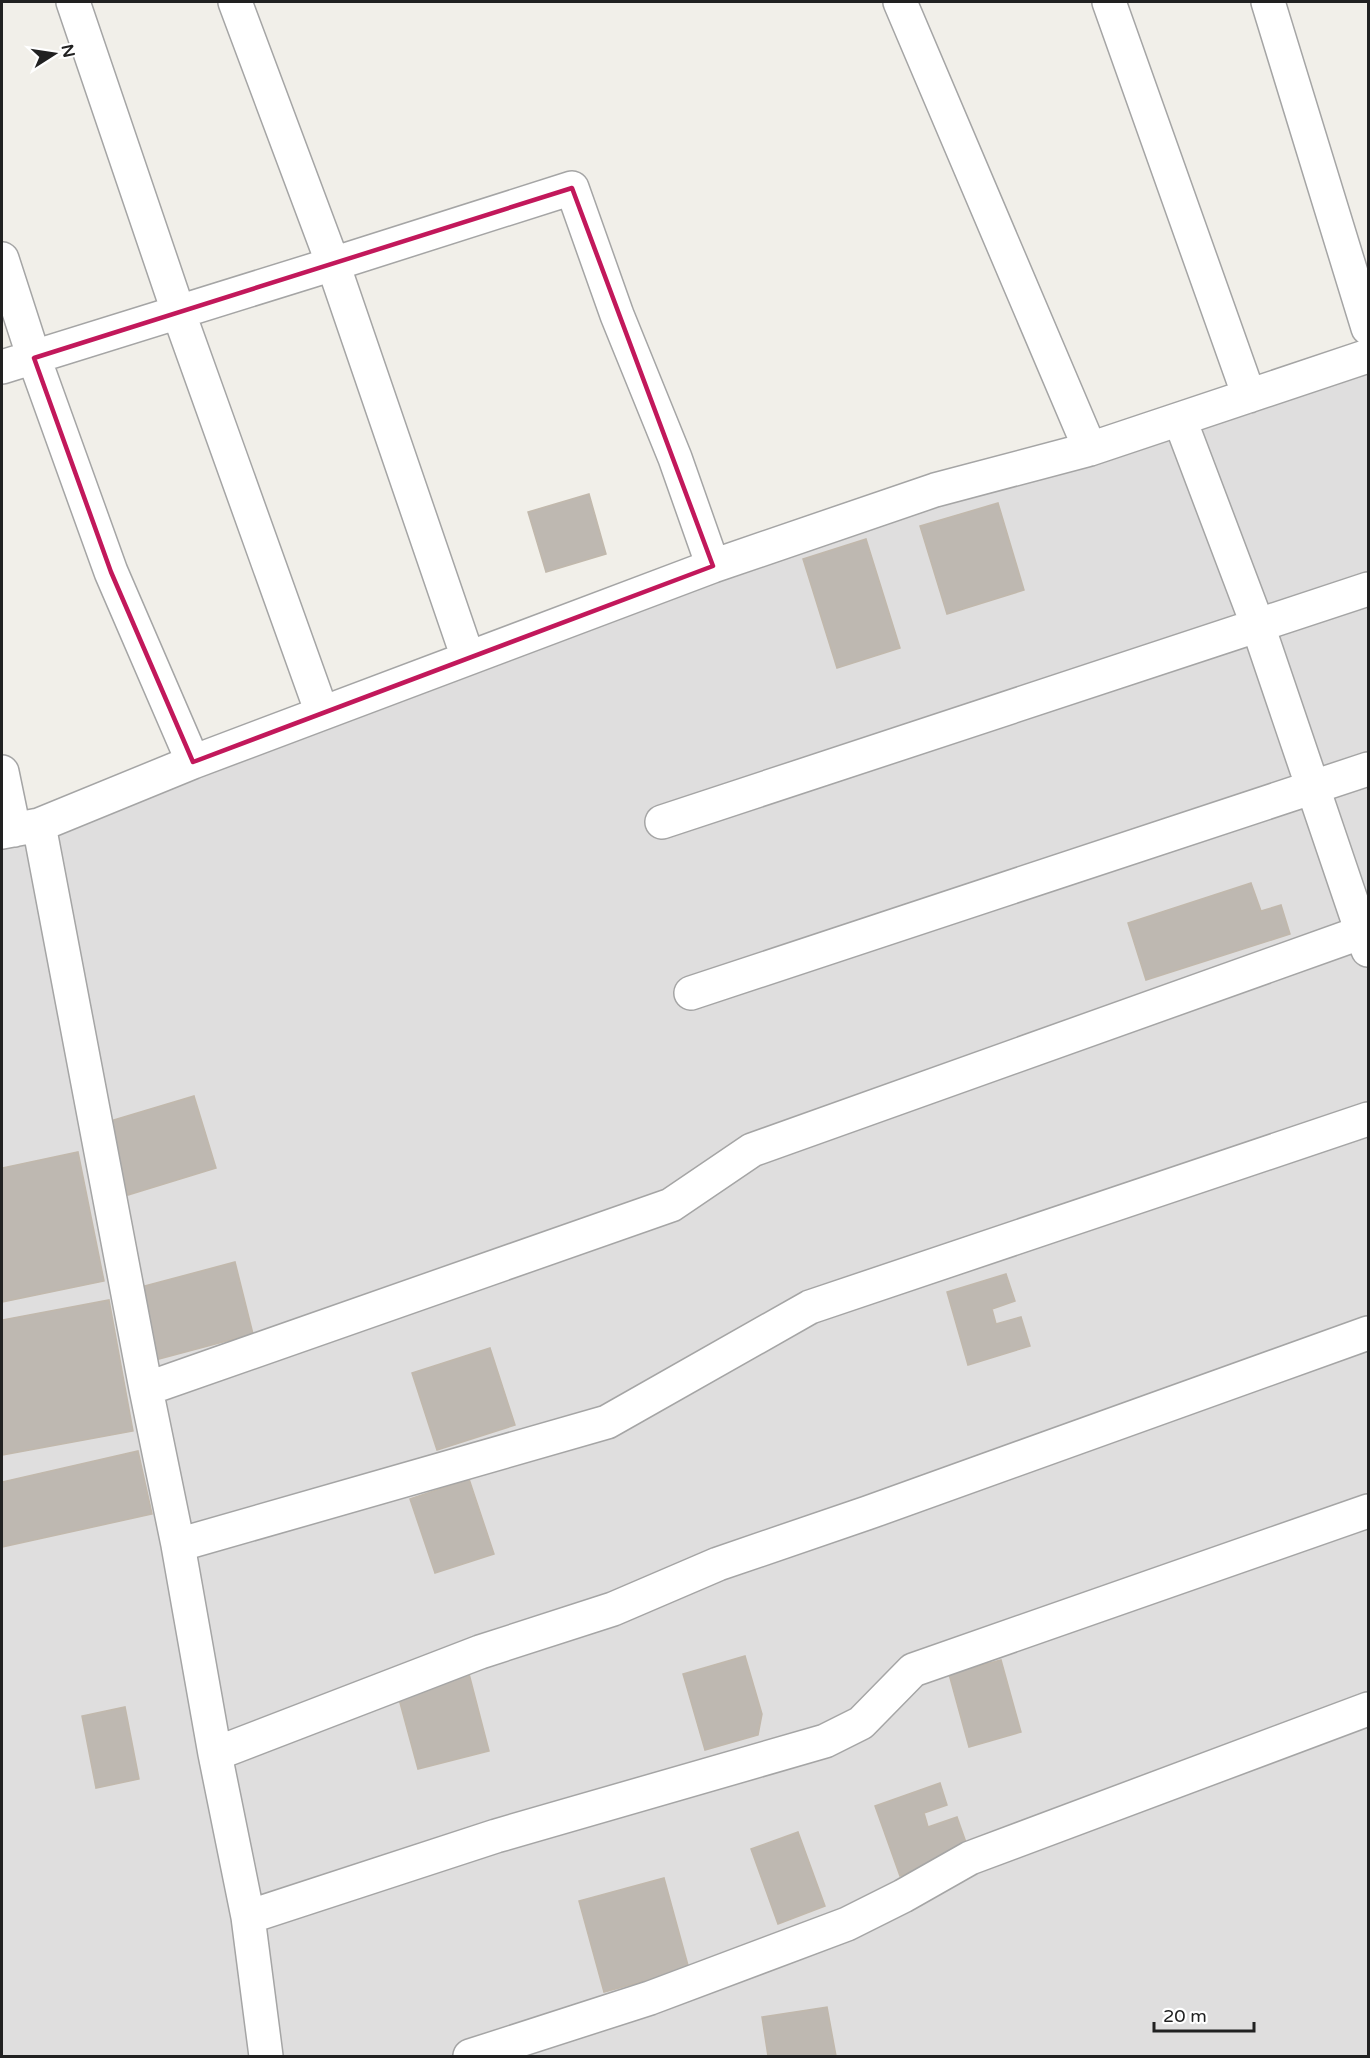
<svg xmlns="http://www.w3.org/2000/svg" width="1370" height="2058" font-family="'Varela Round',sans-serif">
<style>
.residential{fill:#dfdede}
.building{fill:#beb8b1;stroke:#c1b8ac;stroke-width:1.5}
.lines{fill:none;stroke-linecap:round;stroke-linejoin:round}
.minor-casing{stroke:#a5a5a5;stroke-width:36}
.minor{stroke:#fff;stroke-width:33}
.marked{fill:none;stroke:#c2185b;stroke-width:4.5;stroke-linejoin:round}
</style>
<rect width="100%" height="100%" fill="#f1efe9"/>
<path class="residential" d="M 1368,340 L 1368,2056 L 2,2056 L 2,825 Z"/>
<path class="building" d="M 589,494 L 606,554 L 546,572 L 528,512 Z
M 998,503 L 1024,590 L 947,614 L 920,526 Z
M 866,539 L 900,648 L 837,668 L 803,559 Z
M 1251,883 L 1261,911 L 1281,905 L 1290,934 L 1146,980 L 1128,923 Z
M 194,1096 L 216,1168 L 128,1195 L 107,1122 Z
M 78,1152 L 104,1281 L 2,1302 L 2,1168 Z
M 235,1262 L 253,1334 L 155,1360 L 137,1288 Z
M 1006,1274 L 1015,1301 L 992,1309 L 996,1324 L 1021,1317 L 1030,1346 L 968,1365 L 947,1292 Z
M 109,1300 L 133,1431 L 2,1455 L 2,1320 Z
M 490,1348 L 515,1425 L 437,1450 L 412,1373 Z
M 138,1451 L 152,1514 L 2,1547 L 2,1482 Z
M 469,1479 L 494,1554 L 435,1573 L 410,1499 Z
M 745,1656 L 762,1714 L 758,1735 L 705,1750 L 683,1674 Z
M 1001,1660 L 1021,1732 L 969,1747 L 949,1674 Z
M 468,1670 L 489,1751 L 418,1769 L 396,1688 Z
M 125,1707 L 139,1779 L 96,1788 L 82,1716 Z
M 940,1783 L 947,1805 L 924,1813 L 928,1827 L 957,1817 L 969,1851 L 900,1876 L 875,1806 Z
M 798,1832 L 825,1906 L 778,1924 L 751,1849 Z
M 664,1878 L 689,1969 L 604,1992 L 579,1901 Z
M 827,2007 L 836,2056 L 768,2056 L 762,2017 Z"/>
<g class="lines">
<defs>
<path id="minor" d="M 73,2 L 178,311 L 322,713
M 235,2 L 333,264 L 572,188 L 617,315 L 675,458 L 713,566
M 900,2 L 1090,449
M 1109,2 L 1249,396
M 1268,2 L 1368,328
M 2,259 L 34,358 L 111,572 L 193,762
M 2,367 L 333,264 L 468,658
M 1180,420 L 1258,626 L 1368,950
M 2,772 L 14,830
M 662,822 L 1368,589
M 39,825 L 146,1389 L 671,1205 L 752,1150 L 1368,930
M 2,832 L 39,825 L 193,762 L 713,566 L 935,490 L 1090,449 L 1368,356
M 691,993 L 1368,769
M 146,1389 L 178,1545 L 215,1754 L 248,1917 L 266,2056
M 178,1545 L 607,1422 L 810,1307 L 1368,1119
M 215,1754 L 480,1652 L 613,1609 L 718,1564 L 867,1513 L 1368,1333
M 248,1917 L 496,1836 L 825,1741 L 861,1723 L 913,1670 L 1368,1511
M 470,2056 L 650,1998 L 847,1924 L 903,1896 L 970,1858 L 1368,1709"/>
</defs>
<use href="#minor" class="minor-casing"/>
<use href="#minor" class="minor"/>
</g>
<path class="marked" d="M 572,188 L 713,566 L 193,762 L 111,572 L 34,358 Z"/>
<rect width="1370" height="2058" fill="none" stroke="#212121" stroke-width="6"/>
<g transform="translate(54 54) rotate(78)" stroke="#ffffff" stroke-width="4.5" paint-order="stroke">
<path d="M0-4.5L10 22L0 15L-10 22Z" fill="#212121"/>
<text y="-9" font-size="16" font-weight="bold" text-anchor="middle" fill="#212121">N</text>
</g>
<path d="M1154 2022v9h100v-9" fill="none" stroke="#212121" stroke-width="3"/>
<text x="1163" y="2022" font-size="18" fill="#212121" stroke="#ffffff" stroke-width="4.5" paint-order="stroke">20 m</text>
</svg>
